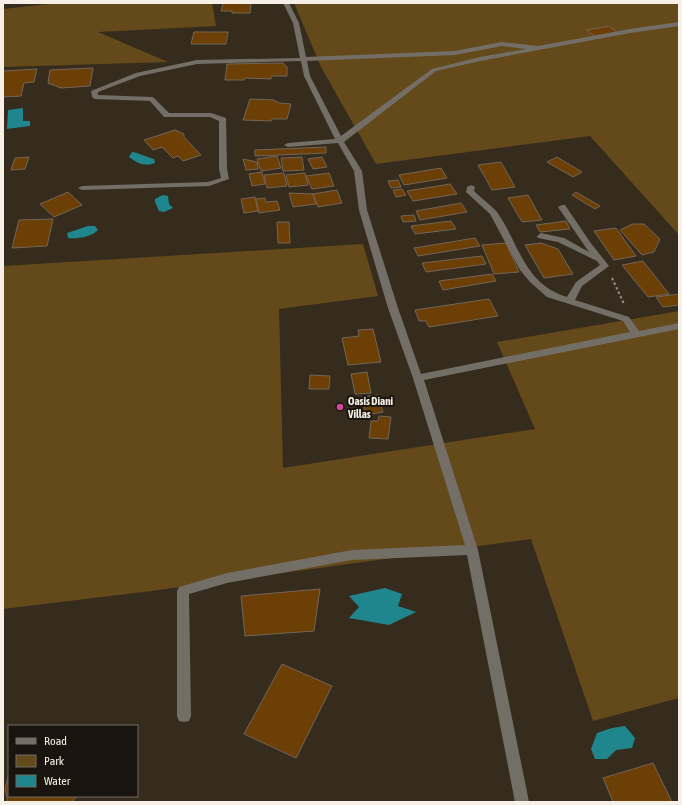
<svg xmlns="http://www.w3.org/2000/svg" width="682" height="805" font-family="'Asap Condensed',sans-serif">
<style>
.green{fill:#64491b}
.water{fill:#1e868c}
.building{fill:#6c3f07;stroke:#746557}
.lines{fill:none;stroke-linecap:round;stroke-linejoin:round}
.path{stroke:#999185;stroke-width:2;stroke-dasharray:2.5 2.5;stroke-linecap:butt}
.minor{fill:#736f67;fill-rule:evenodd}
.hotel-dot{fill:#d1479c;stroke:#19150e;stroke-width:1.5}
.labels{text-anchor:middle;stroke-width:4;stroke-linejoin:round;paint-order:stroke}
.poi-label{font-size:11px;font-weight:bold;fill:#f6f0e6;stroke:#19150e;text-anchor:start}
</style>
<rect width="100%" height="100%" fill="#352c1d"/>
<path class="green" d="M 57,3 L 212,3 L 216,26 L 98,32 L 168,62 L 3,67 L 3,9 Z
M 294,3 L 679,3 L 679,235 L 590,136 L 376,164 L 321,67 Z
M 363,244 L 378,296 L 279,309 L 283,468 L 535,429 L 497,342 L 679,311 L 679,698 L 593,721 L 531,539 L 151,591 L 3,609 L 3,266 Z"/>
<path class="water" d="M 23,108 L 23,121 L 30,121 L 30,126 L 7,129 L 8,110 Z
M 132,152 C 140,153 146,157 154,159 L 155,163 C 144,167 137,163 129,157 Z
M 163,195 L 168,196 L 169,204 L 173,208 L 164,212 L 159,211 L 155,202 L 155,199 Z
M 88,226 L 95,226 L 98,230 C 92,237 77,239 68,238 L 67,233 Z
M 385,588 L 402,594 L 398,606 L 416,612 L 389,625 L 349,618 L 359,607 L 349,596 Z
M 625,726 L 635,738 L 632,748 L 616,750 L 607,759 L 595,759 L 591,749 L 597,733 L 612,728 Z"/>
<path class="building" d="M 223,3 L 251,3 L 250,13 L 232,13 L 232,11 L 221,11 Z
M 609,26 L 617,32 L 595,37 L 587,30 Z
M 194,32 L 228,32 L 226,44 L 191,44 Z
M 283,63 L 287,67 L 287,76 L 271,76 L 271,79 L 245,78 L 244,80 L 225,80 L 227,64 Z
M 93,68 L 90,86 L 61,88 L 48,83 L 50,70 Z
M 37,69 L 34,82 L 24,83 L 21,96 L 3,97 L 3,71 Z
M 250,99 L 274,100 L 279,103 L 291,104 L 287,119 L 272,119 L 271,121 L 243,120 Z
M 175,130 L 184,134 L 184,137 L 201,155 L 183,161 L 178,156 L 173,158 L 162,147 L 153,150 L 144,140 Z
M 326,147 L 326,153 L 255,156 L 255,150 Z
M 277,156 L 281,168 L 261,171 L 257,159 Z
M 29,157 L 25,169 L 11,170 L 15,158 Z
M 302,157 L 304,170 L 283,171 L 281,158 Z
M 322,157 L 327,167 L 313,169 L 308,159 Z
M 557,157 L 582,172 L 573,177 L 547,162 Z
M 243,159 L 257,162 L 258,169 L 246,170 Z
M 501,162 L 515,187 L 492,190 L 478,165 Z
M 441,168 L 447,178 L 404,185 L 399,175 Z
M 262,172 L 265,184 L 252,186 L 249,174 Z
M 284,173 L 287,186 L 267,188 L 264,175 Z
M 305,173 L 308,185 L 289,187 L 286,175 Z
M 329,173 L 334,186 L 312,189 L 306,176 Z
M 398,180 L 401,187 L 391,188 L 388,181 Z
M 450,184 L 457,194 L 413,201 L 407,191 Z
M 402,189 L 406,195 L 396,197 L 393,190 Z
M 337,190 L 342,203 L 318,207 L 313,194 Z
M 68,192 L 82,205 L 54,217 L 40,204 Z
M 576,192 L 600,206 L 595,209 L 572,195 Z
M 289,193 L 313,194 L 316,204 L 293,207 Z
M 528,195 L 542,220 L 522,222 L 508,198 Z
M 255,197 L 258,211 L 244,213 L 241,199 Z
M 265,198 L 266,202 L 277,201 L 280,210 L 259,213 L 256,199 Z
M 461,203 L 467,212 L 420,220 L 416,211 Z
M 414,215 L 416,221 L 403,222 L 401,216 Z
M 53,219 L 47,246 L 12,248 L 19,220 Z
M 451,221 L 456,229 L 415,234 L 411,226 Z
M 566,221 L 570,229 L 540,232 L 536,225 Z
M 277,222 L 289,222 L 290,243 L 278,243 Z
M 632,224 L 644,224 L 660,239 L 654,252 L 642,255 L 620,230 Z
M 616,228 L 636,256 L 614,260 L 594,231 Z
M 475,238 L 480,246 L 418,256 L 414,248 Z
M 506,243 L 519,272 L 494,274 L 482,245 Z
M 541,243 L 558,249 L 573,274 L 544,278 L 525,245 Z
M 482,256 L 486,264 L 426,272 L 422,263 Z
M 643,261 L 669,294 L 648,297 L 622,265 Z
M 492,274 L 496,281 L 443,290 L 439,281 Z
M 679,294 L 679,305 L 663,307 L 656,297 Z
M 489,299 L 498,316 L 429,327 L 426,321 L 419,321 L 415,310 Z
M 373,329 L 381,362 L 348,365 L 342,338 L 359,336 L 358,330 Z
M 367,372 L 371,393 L 355,394 L 351,374 Z
M 310,375 L 330,376 L 329,389 L 309,389 Z
M 378,395 L 383,412 L 366,415 L 361,397 Z
M 379,416 L 391,417 L 388,439 L 369,438 L 371,421 L 378,421 Z
M 320,589 L 314,631 L 245,636 L 241,596 Z
M 282,664 L 332,686 L 296,758 L 244,734 Z
M 653,763 L 672,802 L 613,802 L 603,778 Z
M 9,773 L 9,796 L 77,796 L 72,802 L 8,802 L 5,789 Z"/>
<g class="lines">
<path class="path" d="M 612,278 L 624,304"/>
<path class="minor" d="M 283,3 L 289,3 L 299,23 L 306,57 L 455,51 L 502,42 L 538,46 L 630,29 L 679,22 L 679,26 L 630,33 L 480,61 L 436,71 L 344,142 L 362,171 L 367,210 L 398,308 L 421,374 L 630,332 L 623,321 L 547,297 L 530,282 L 520,270 L 490,214 L 466,192 L 467,187 L 471,185 L 475,187 L 474,191 C 481,198 491,205 497,212 C 520,245 524,284 567,297 L 576,282 L 600,265 L 597,261 L 558,242 L 538,238 L 537,236 L 541,233 L 564,238 L 589,252 L 558,207 L 562,205 L 565,205 L 590,242 L 609,266 L 582,286 L 575,300 L 629,317 L 639,331 L 679,323 L 679,329 L 424,380 L 478,550 L 529,802 L 515,802 L 467,555 L 352,560 L 227,583 L 189,594 L 191,716 L 189,721 L 184,722 L 179,721 L 177,716 L 177,591 L 179,587 L 227,573 L 352,550 L 465,545 L 413,378 L 388,308 L 359,210 L 354,171 L 338,143 L 288,147 L 284,145 L 288,143 L 335,139 L 304,76 L 301,61 L 197,64 L 140,76 L 98,92 L 98,95 L 152,97 L 154,98 L 169,113 L 211,113 L 226,118 L 227,169 L 229,179 L 209,186 L 82,190 L 78,188 L 82,186 L 208,182 L 221,178 L 219,169 L 219,121 L 210,117 L 164,117 L 150,101 L 95,99 L 92,97 L 91,91 L 136,73 L 197,60 L 300,58 L 293,23 ZM 502,46 L 526,49 L 480,57 L 432,69 L 341,136 L 310,76 L 307,61 L 455,55 Z"/>
</g>
<circle class="hotel-dot" cx="340" cy="407" r="4"/>
<g class="labels">
<g class="poi-label">
<text x="348" y="405">Oasis Diani<tspan x="348" dy="13">Villas</tspan></text>
</g>
</g>
<rect width="682" height="805" fill="none" stroke="#f6f0e6" stroke-width="8"/>
<rect x="8" y="725" width="130" height="72" fill="#19150e" stroke="#716d64"/>
<rect x="16" y="738" width="20" height="6" fill="#736f67" stroke="#716d64"/>
<text x="44" y="745" font-size="12" fill="#f6f0e6">Road</text>
<rect x="16" y="755" width="20" height="12" fill="#64491b" stroke="#716d64"/>
<text x="44" y="765" font-size="12" fill="#f6f0e6">Park</text>
<rect x="16" y="775" width="20" height="12" fill="#1e868c" stroke="#716d64"/>
<text x="44" y="785" font-size="12" fill="#f6f0e6">Water</text>
</svg>
